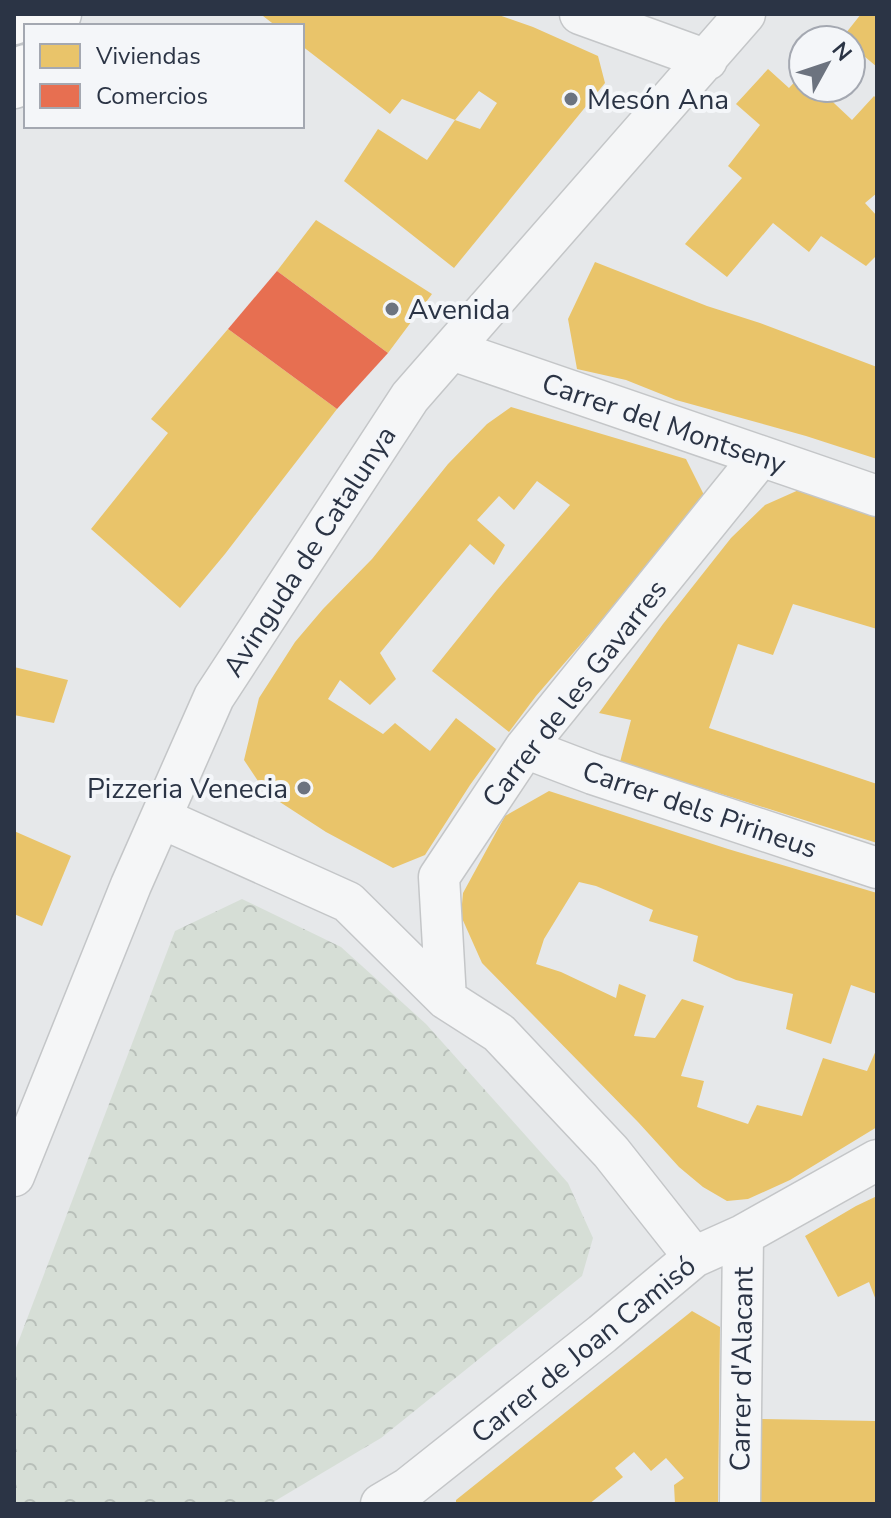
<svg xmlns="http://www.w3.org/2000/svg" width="891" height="1518" font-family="'Nunito Sans',sans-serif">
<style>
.park{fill:url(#park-crowns)}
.homes{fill:#e9c46a}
.shops{fill:#e76f51}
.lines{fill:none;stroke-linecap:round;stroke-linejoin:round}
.minor-casing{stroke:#c4c6c8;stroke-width:43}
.primary-casing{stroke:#c2c5c8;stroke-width:47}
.minor{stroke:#f5f6f7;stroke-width:40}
.primary{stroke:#f8f8f8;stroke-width:44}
.poi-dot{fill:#6c737f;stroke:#f4f6f9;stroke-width:3}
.labels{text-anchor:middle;stroke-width:8;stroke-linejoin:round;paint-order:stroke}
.poi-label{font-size:28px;fill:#2b3445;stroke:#f4f6f9;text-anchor:start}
.street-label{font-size:28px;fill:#2b3445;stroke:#f4f6f9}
</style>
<defs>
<pattern id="park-crowns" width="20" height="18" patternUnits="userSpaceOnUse" patternTransform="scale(2)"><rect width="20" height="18" fill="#d6ded6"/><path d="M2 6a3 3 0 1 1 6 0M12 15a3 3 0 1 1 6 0" fill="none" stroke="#b8bfb9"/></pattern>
</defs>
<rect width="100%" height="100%" fill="#e6e8ea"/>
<path class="park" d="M 242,899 L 341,947 L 426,1024 L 568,1183 L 593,1238 L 582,1276 L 381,1438 L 270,1504 L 14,1504 L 14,1353 L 175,931 Z"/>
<path class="homes" d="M 264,14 L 496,14 L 533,27 L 598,56 L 605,83 L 454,268 L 344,181 L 378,129 L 427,160 L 455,120 L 480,129 L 497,103 L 479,91 L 455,120 L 402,99 L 390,114 L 302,46 L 302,26 L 276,26 L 263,16 Z
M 861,14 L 877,14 L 877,67 L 851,45 L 851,40 L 844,40 L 842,38 Z
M 768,69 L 789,88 L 803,73 L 803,88 L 818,88 L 852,120 L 874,96 L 877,99 L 877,193 L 865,203 L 877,216 L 877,255 L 866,266 L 821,236 L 809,252 L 773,223 L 727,277 L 685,244 L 742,178 L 728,166 L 760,125 L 736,104 Z
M 316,220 L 432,294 L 388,353 L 277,271 Z
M 595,262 L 707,306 L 760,323 L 877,367 L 877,459 L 806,436 L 676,400 L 626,380 L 577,369 L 568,319 Z
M 228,329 L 337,409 L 225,554 L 180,608 L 91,529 L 168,433 L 151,419 Z
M 511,407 L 686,459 L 704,495 L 613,607 L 536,696 L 509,732 L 432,671 L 497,590 L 570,505 L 537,481 L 514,510 L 499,496 L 477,520 L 505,545 L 494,565 L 470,544 L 380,653 L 396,679 L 370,705 L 340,680 L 328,699 L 383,734 L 395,723 L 430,751 L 456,718 L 496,749 L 470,785 L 425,855 L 393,868 L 326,832 L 266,793 L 244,760 L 259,698 L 295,642 L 323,609 L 372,559 L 448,464 L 487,424 Z
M 801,489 L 877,515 L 877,629 L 793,604 L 773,655 L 738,644 L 709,728 L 877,784 L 877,843 L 620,762 L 631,720 L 599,713 L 663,624 L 731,538 L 765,505 Z
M 14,667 L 68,680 L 54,723 L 14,715 Z
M 549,791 L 728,849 L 877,893 L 877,994 L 851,985 L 831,1044 L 786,1029 L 793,994 L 736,980 L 693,961 L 698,936 L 649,921 L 653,910 L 596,886 L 579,882 L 544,939 L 536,964 L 561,972 L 616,998 L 619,984 L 646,995 L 634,1036 L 655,1038 L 682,999 L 704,1006 L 681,1076 L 704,1081 L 697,1107 L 748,1124 L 757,1105 L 802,1116 L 823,1058 L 867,1071 L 877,1048 L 877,1127 L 790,1180 L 748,1199 L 727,1201 L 703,1187 L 679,1167 L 638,1122 L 482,963 L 461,916 L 463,893 L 505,816 Z
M 14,831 L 71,856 L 42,926 L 14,914 Z
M 877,1196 L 877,1303 L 869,1282 L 838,1297 L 805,1236 L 856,1206 Z
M 692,1311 L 720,1327 L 718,1504 L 675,1504 L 674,1485 L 684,1478 L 666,1458 L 651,1471 L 634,1452 L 615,1468 L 623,1477 L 589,1504 L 456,1504 L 456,1500 Z
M 759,1419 L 877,1421 L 877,1504 L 760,1504 Z"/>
<path class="shops" d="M 277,271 L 388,353 L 337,409 L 228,329 Z"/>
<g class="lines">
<defs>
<path id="minor" d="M 580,14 L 707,60
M 452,350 L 877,496
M 525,748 L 593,774 L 877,868
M 161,818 L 348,902 L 446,999 L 499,1033 L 611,1152 L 694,1257
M 446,999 L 439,877 L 525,748 L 761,456
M 14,1176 L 131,885 L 214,697 L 410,397 L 745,14
M 381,1504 L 408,1488 L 602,1334 L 694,1257 L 743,1235 L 877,1160
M 740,1504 L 743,1235"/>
<path id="primary" d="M 14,22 L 19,14
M 51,26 L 59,14
M 14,86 L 26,67"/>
</defs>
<use href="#minor" class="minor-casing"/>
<use href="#primary" class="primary-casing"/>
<use href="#minor" class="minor"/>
<use href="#primary" class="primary"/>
</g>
<g class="poi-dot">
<circle cx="571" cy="99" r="8"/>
<circle cx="392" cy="309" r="8"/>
<circle cx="304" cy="788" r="8"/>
</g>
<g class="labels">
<g class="poi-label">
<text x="587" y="109">Mesón Ana</text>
<text x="408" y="319">Avenida</text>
<text x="288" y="798" text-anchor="end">Pizzeria Venecia</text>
</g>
<g class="street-label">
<text transform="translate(664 423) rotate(19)" y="10">Carrer del Montseny</text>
<text transform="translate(309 551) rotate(-57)" y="10">Avinguda de Catalunya</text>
<text transform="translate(574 693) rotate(-52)" y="10">Carrer de les Gavarres</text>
<text transform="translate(700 809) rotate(19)" y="10">Carrer dels Pirineus</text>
<text transform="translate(583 1349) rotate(-39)" y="10">Carrer de Joan Camisó</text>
<text transform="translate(741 1369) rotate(-89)" y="10">Carrer d'Alacant</text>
</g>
</g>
<rect width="891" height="1518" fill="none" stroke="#2b3445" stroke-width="32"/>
<rect x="24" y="24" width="280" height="104" fill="#f4f6f9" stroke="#a4a8b1" stroke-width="2"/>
<rect x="40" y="44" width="40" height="24" fill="#e9c46a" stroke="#a4a8b1" stroke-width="2"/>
<text x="96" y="64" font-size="24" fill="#2b3445">Viviendas</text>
<rect x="40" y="84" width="40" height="24" fill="#e76f51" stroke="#a4a8b1" stroke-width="2"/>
<text x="96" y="104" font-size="24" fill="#2b3445">Comercios</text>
<g transform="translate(827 64) rotate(50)"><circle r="38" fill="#f4f6f9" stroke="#a4a8b1" stroke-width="2"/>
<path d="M0-6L14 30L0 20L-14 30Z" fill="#6c737f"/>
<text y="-12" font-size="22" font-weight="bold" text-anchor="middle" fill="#2b3445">N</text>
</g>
</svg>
